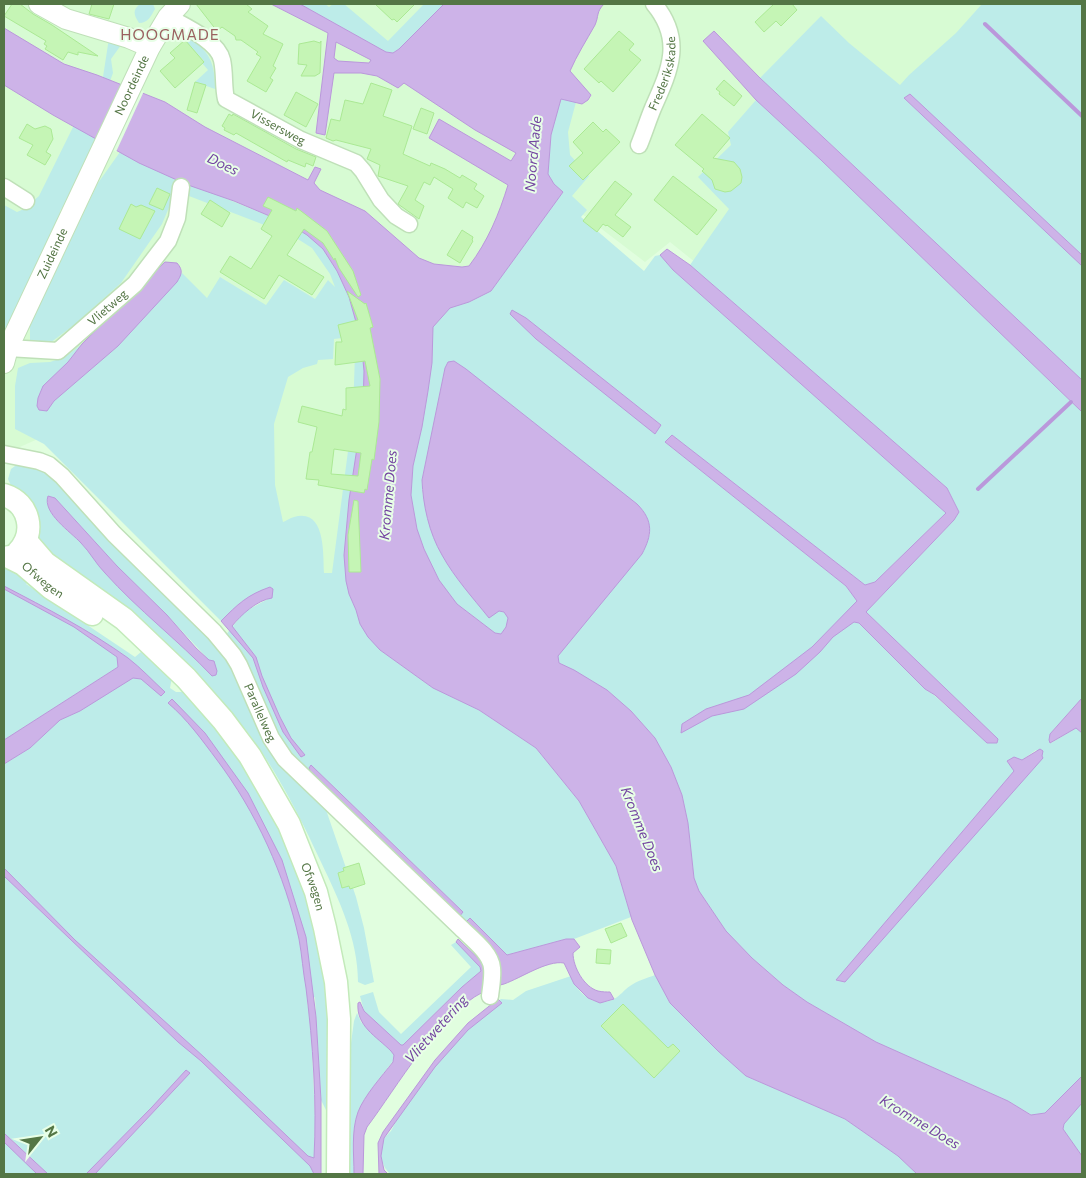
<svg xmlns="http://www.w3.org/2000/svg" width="1086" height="1178" font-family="Commissioner,sans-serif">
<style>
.residential{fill:#d7fbd3}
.green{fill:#bdece9;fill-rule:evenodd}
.water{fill:#cdb3e8;stroke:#ba98db;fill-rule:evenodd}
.pier{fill:#e1fedf}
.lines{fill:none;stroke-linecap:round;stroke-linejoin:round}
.stream{stroke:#ba98db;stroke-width:4}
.building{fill:#c5f5b5;stroke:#abe994;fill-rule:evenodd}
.minor-casing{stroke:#bfe0b8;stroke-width:19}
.tertiary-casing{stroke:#bfe0b8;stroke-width:22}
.secondary-casing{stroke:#c3eaba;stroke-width:25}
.minor{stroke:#fff;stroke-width:16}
.tertiary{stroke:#fff;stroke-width:20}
.secondary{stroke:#fff;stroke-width:22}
.labels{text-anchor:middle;stroke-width:4;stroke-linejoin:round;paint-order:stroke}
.street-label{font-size:12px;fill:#547645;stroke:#e8ffe7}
.water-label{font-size:14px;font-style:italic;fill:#7445a1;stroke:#e8ffe7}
.quarter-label{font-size:15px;letter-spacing:1px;fill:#9a6160;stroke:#e8ffe7}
</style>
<rect width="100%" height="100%" fill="#e1fedf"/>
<path class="residential" d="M 4,4 L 986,4 L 895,96 L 828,33 L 754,111 L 800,155 L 706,271 L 670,242 L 645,262 L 565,201 L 360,582 L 293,602 L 58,430 L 4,454 Z"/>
<path class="green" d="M 140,4 L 153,4 L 155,9 C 151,16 148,23 139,23 C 134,15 132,10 140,4 Z
M 300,4 L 325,4 L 329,7 L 333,4 L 344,4 L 388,41 L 424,4 L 444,4 L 399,49 L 393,53 L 386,52 Z
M 982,4 L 1082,4 L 1082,255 L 910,95 L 904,98 L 1082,266 L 1082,380 L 760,78 L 821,16 L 849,43 L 900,85 L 909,75 L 956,33 Z
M 188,36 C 210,52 215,63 215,89 L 195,82 L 208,70 L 202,63 L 204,61 L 185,40 Z
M 109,38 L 121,45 L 111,59 L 113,73 L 110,81 L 103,77 Z
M 561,99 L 576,102 L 568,132 L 570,155 L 589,176 L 572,196 L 587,210 L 581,217 L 644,271 L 655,256 L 660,255 L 673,270 L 946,513 L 875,582 L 865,585 L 672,435 L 665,442 L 846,586 L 866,612 L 954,520 L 959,512 L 947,488 L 690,265 L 729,209 L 698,177 L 731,145 L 728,132 L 756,100 L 821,160 L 1082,412 L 1082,698 L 1050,734 L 1051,743 L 1076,728 L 1082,733 L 1082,1076 L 1045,1113 L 1032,1115 L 1008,1101 L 876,1042 L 807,1002 L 783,985 L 752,958 L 726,931 L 699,891 L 694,878 L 688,823 L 682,795 L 671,767 L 655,738 L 631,711 L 607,690 L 559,663 L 558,656 L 650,535 C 648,521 647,515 637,504 L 445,368 L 422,480 L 423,497 L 499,611 L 504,612 L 509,618 L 506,627 L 501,634 L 495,633 L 457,604 L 439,580 L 424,549 L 417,529 L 411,495 L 413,466 L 422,427 L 428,391 L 432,363 L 433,327 L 450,308 L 469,302 L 491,291 L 563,192 L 554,184 L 548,174 L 551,135 ZM 511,314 L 526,318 L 661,425 L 655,433 L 536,339 ZM 866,612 L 998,739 L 997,743 L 987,743 L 934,695 L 925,689 L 859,623 ZM 1036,750 L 1042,756 L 837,980 L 1014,771 L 1007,761 L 1022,760 Z
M 74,125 L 100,140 L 83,175 L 60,211 L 63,222 L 4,343 L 4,205 L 17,212 L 24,209 L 39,196 Z
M 120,152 L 139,163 L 291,225 L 307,235 L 323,249 L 337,271 L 349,297 L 361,340 L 365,371 L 363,409 L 349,500 L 344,555 L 349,594 L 356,610 L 360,624 L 380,650 L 433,688 L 479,710 L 536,748 L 579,801 L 616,866 L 631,917 L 574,939 L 566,939 L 507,955 L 470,918 L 464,924 L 459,917 L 463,912 L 311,765 L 312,776 L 289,756 L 225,636 L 244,612 L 268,599 L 242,601 L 221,621 L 44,444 L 15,429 L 15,386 L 18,368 L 30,363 L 50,362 L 65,357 L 82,344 L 68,362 L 47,411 L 54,401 L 118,346 L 176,282 L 182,273 L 207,298 L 220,277 L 266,305 L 284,280 L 315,299 L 328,280 L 335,287 L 330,274 L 312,248 L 293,236 L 176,191 L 162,224 L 121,283 L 74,325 L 50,343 L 39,346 L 30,340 L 30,324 L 98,183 ZM 350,337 L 355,354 L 353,413 L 332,573 L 324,573 C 323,554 326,508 294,517 C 290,518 286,521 283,522 L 275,485 L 274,424 L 288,377 L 303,368 L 317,364 L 318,360 L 333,359 L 334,339 Z
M 19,463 L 53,473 L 212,639 L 324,804 L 356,897 L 364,928 L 374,982 L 365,985 L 358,982 C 358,939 339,900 321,862 C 293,802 263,743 216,696 L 44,557 L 8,479 L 11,469 ZM 48,496 L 55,498 L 117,566 L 167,615 L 209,660 L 212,676 C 178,641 140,609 106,574 C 97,565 91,553 82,544 C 72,533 42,513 48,496 Z
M 4,567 L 31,577 L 26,584 L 135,657 L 141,652 L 172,677 L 170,688 L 176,692 L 188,692 L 207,713 L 273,807 L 310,892 L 329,1000 L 329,1116 L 321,1100 L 315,997 L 307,1001 L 311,1026 L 315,1118 L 314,1174 L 48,1174 L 9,1137 L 37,1174 L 4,1174 L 4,764 L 30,748 L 60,720 L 80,711 L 118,667 L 4,740 Z
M 456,942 L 481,967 L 481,971 L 462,987 L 403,1045 L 401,1045 L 364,1011 L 360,996 L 373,992 L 379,1012 L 401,1034 L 471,967 L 451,945 Z
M 655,975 L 670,1003 L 746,1076 L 845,1119 L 898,1156 L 917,1174 L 390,1174 L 385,1168 L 380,1156 L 384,1138 L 391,1131 L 410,1094 L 441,1054 L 474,1019 L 501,999 L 513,1000 L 526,991 L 571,976 C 577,993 595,1009 614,999 C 620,996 624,990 630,986 C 637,981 647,978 655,975 Z
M 357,1013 L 361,1022 L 391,1051 L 394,1055 L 393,1061 C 382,1076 364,1096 358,1112 C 351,1131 354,1155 354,1174 L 347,1174 L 348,1065 L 354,1021 Z
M 1082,1103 L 1082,1156 L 1063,1129 L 1064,1124 Z"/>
<path class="water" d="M 271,4 L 300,4 L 386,52 L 393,53 L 399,49 L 444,4 L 604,4 C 596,12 599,16 595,25 C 586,41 577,55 570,71 L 591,95 L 588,100 L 582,104 L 561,99 L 551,135 L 548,174 L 554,184 L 563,192 L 491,291 L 469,302 L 450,308 L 433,327 L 432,363 L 428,391 L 422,427 L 413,466 L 411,495 L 417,529 L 424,549 L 439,580 L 457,604 L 495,633 L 501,634 L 506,627 L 508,618 L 504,612 L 499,611 L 489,618 C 473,598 454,577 442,555 C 429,533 423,505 422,480 L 445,368 L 448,362 L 454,361 L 466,369 L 637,504 C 654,521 652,535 642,554 L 558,656 L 559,663 L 574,670 L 607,690 L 631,711 L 655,738 L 671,767 L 682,795 L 688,823 L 694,878 L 699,891 L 726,931 L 752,958 L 783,985 L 807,1002 L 876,1042 L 1008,1101 L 1031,1115 L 1045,1113 L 1082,1076 L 1082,1103 L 1064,1124 L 1063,1129 L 1082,1156 L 1082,1174 L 917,1174 L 898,1156 L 845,1119 L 746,1076 L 718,1051 L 670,1003 L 655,975 L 632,920 L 616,866 L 579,801 L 536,748 L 479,710 L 433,688 L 380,650 L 368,637 L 360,624 L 356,610 L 349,594 L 346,581 L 344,555 L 349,500 L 363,409 L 364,371 L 361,340 L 349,297 L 337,271 L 323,249 L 307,235 L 291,225 L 234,201 L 188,185 L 139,163 L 53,115 L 4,85 L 4,28 L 64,64 L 97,75 L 165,102 L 205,127 L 308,180 L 315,167 L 321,169 L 314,183 L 320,190 L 365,211 L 419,258 L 434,264 L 462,267 L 469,266 C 488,241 499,214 508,185 L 429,138 L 439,119 L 511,161 L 516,153 L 475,130 L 404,83 L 398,88 L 377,76 L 361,73 L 334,73 L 325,135 L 316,133 L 328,33 ZM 336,42 L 371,60 L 369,63 L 338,61 L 334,58 Z
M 714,31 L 760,78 L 1082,380 L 1082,412 L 821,160 L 756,100 L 703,41 Z
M 910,94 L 1082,255 L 1082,266 L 904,98 Z
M 667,249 L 690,265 L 947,488 L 959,512 L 954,520 L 866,612 L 998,739 L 997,743 L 987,743 L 935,695 L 925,689 L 859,623 L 854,622 L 833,637 L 820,652 L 796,674 L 744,709 L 712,716 L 681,733 L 682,724 L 706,709 L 749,695 L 812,647 L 857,601 L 846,586 L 665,442 L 672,435 L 865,585 L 875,582 L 946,513 L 673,270 L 660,255 Z
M 165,262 L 177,263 C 184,271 181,275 177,282 L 118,346 L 54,401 L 47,411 L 39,410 L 37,406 L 38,398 L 43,386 L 68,362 L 82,344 Z
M 512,310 L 526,318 L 661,425 L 655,434 L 536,339 L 510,314 Z
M 48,496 L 55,498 L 117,566 L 167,615 L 196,648 L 209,660 L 214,661 L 217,671 L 216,675 L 212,676 C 178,640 138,610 105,573 C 96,564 90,552 81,543 C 71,532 42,513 48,496 Z
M 4,586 C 46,608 89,630 128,658 C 141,668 153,681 165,692 L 161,696 L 141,679 L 133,678 L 80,711 L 60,720 L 30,748 L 4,764 L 4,740 L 118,667 L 117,657 L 74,627 L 4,589 Z
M 270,587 L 273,589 L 272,598 C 257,600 241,615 232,626 L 256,657 L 262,676 L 280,717 L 291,738 L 305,755 L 301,757 L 283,732 L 263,687 L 253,658 L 221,621 C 238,604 247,595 270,587 Z
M 1082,698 L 1082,733 L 1076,728 L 1050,743 L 1049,740 L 1050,734 Z
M 172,699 L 205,733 L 248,793 L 282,860 L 306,937 L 316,1017 L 321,1100 L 321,1174 L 314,1174 L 310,1166 L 201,1061 L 178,1042 L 4,876 L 4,868 L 75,940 L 204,1057 L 308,1156 L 314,1158 C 317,1102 313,1044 306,988 C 303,972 302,955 299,939 C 285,875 256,812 217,760 C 202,740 187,719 168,703 Z
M 1040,749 L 1043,751 L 1042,756 L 1043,758 L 845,982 L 836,980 L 1014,771 L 1007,761 L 1014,757 L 1022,760 Z
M 311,765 L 463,912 L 459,917 L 312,776 L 309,768 Z
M 470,918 L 507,955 L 566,939 L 574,939 L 580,947 L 573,953 C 573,967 584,987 598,991 C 602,992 607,992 610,992 L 614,999 L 600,1003 L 588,998 L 574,984 L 564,963 C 547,960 521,978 504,984 C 498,986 491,986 485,988 L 483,992 C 438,1015 397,1087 367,1127 L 364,1135 L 363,1174 L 354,1174 C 354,1155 351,1131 358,1112 C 364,1096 382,1076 393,1062 L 394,1055 L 391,1051 C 376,1036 356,1026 358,1003 L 360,1002 L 364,1011 L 401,1045 L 403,1045 L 462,987 L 481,971 L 480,967 L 456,942 L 458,939 L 482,962 L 497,971 L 499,964 L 497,959 L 464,924 Z
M 498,999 L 502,1003 L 468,1030 L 435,1067 L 384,1138 L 381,1156 L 384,1170 L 388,1174 L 379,1174 L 378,1143 L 383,1132 L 435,1060 L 468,1023 Z
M 186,1070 L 190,1073 L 95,1174 L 86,1174 L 152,1107 Z
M 4,1133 L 5,1134 L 48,1174 L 37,1174 L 4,1142 Z"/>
<path class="pier" d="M 123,83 L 144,91 L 116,152 L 98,141 Z"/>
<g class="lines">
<path class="stream" d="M 985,24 L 1082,116
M 978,489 L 1071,402"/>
</g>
<path class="building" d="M 12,4 L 20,4 L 33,14 L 52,25 L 98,56 L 78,52 L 78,55 L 68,52 L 63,60 L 45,49 L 47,46 L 44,44 L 46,41 L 4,16 Z
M 92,4 L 114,4 L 109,19 L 89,14 Z
M 196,4 L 246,4 L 252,9 L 248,12 L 268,26 L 263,34 L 283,44 L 273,66 L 276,68 L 270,78 L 273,80 L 266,92 L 247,81 L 261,57 L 256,54 L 258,52 L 241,40 L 236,40 L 235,36 L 222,27 L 217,31 Z
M 375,4 L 415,4 L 397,22 L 394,19 L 392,20 Z
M 774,4 L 792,4 L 797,10 L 781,26 L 776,21 L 764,32 L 755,22 Z
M 619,31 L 634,44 L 629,50 L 641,60 L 613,92 L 601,81 L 599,83 L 584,69 Z
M 185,40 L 204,62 L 175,88 L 160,71 L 175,58 L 170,53 Z
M 314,41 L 320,43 L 321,41 L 320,73 L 315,76 L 301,76 L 307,65 L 298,64 L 299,44 Z
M 724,80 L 742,96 L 734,106 L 719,94 L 720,92 L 716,89 Z
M 195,82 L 206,85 L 197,113 L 187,110 Z
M 371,83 L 392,90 L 383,116 L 412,126 L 403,154 L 430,166 L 431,163 L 445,169 L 460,178 L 462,175 L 477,184 L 474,189 L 484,196 L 477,208 L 466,202 L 463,208 L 448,198 L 453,189 L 434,177 L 430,185 L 424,182 L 415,200 L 424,206 L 419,219 L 398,204 L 408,186 L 378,176 L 380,165 L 367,159 L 371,149 L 336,140 L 333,141 L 326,138 L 331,119 L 340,121 L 345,100 L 363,104 Z
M 296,92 L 318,104 L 306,127 L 284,115 Z
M 421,108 L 434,113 L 427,134 L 413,129 Z
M 229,114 L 232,116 L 233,114 L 296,149 L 316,157 L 313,166 L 306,163 L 305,167 L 288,160 L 287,162 L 236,133 L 234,135 L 224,130 L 225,128 L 222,126 Z
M 702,114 L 730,138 L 713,158 L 734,162 L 740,169 L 742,177 L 741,183 L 731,191 L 725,192 L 715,189 L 712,180 L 702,171 L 704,169 L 675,145 Z
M 593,122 L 603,132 L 606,129 L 620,142 L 583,180 L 569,166 L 583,153 L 573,142 Z
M 27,124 L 35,129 L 45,126 L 51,129 L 53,139 L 46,152 L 51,155 L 45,165 L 27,155 L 33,145 L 19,138 Z
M 673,176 L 717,210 L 697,235 L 654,200 Z
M 615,181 L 632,194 L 615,215 L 631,227 L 623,237 L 607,225 L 606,226 L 603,224 L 597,232 L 583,221 Z
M 157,188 L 170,194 L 163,210 L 149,204 Z
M 268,197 L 296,211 L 297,208 L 327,231 L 353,271 L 361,295 L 358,297 L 339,268 L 335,258 L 334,260 L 323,243 L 304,229 L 287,255 L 324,277 L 312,295 L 279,275 L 264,299 L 220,272 L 230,256 L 251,269 L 272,236 L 261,229 L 272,210 L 263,206 Z
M 210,200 L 230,213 L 222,227 L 201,214 Z
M 131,204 L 136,207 L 141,205 L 155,211 L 140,239 L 119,229 Z
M 462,230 L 473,237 L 472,240 L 473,241 L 460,263 L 447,255 Z
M 347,291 L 365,304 L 366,303 L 373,327 L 370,328 L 380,379 L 379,422 L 374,460 L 372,459 L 367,490 L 365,489 L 364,493 L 318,485 L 319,480 L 306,479 L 310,452 L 312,452 L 317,427 L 298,422 L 302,406 L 342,416 L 343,409 L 346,410 L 346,388 L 370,386 L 365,361 L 335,365 L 336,342 L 342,342 L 338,325 L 358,320 ZM 334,449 L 361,453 L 358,476 L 331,474 Z
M 354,500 L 358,501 L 361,572 L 349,572 L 348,535 Z
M 359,863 L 365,884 L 350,889 L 349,886 L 342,888 L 338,873 L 344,871 L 343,868 Z
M 621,923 L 627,936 L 611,943 L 605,929 Z
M 597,949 L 611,950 L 610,964 L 596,963 Z
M 623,1004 L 668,1048 L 673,1044 L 680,1051 L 654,1078 L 601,1026 Z"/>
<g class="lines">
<defs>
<g id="minor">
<path id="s1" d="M 168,17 C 184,26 218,41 222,60 C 225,73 223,86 226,99 L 301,140 L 356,163 L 363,171 L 381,200 L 396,216 L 409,224"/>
<path id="s2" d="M 639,145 C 644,133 648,120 653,108 C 670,70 684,40 654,4"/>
<path d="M 4,187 L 26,201"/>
<path id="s3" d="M 8,348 L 58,351 L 135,284 L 168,241 L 177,218 L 181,187"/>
<path id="s4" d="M 4,454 L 39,461 L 49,465 L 62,476 L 114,534 L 214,632 L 233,655 L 239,665 L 271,738 L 285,759 L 461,928 C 471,938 491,953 492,968 C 493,977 491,987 490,996"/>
</g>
<g id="tertiary">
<path d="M 39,4 L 66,19 L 129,38 L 150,47"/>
<path id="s5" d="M 4,363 L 8,348 L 150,47 L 168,17 L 180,4"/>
</g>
<g id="secondary">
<path d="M 4,495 C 30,503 36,533 18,552"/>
<path id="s6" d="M 26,541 L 45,563 L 124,619 L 186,678 L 223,720 L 250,756 L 289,824 L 316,892 L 325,928 L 336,982 L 339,1019 L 338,1174"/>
<path id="s7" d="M 9,557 L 23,564 L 51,588 L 92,614"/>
</g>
</defs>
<use href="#minor" class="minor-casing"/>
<use href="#tertiary" class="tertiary-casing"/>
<use href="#secondary" class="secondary-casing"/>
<use href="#minor" class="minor"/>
<use href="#tertiary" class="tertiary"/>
<use href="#secondary" class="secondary"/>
</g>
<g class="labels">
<g class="street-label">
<text dy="4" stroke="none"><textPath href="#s2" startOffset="76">Frederikskade</textPath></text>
<text dy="4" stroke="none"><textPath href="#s5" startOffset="306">Noordeinde</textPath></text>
<text dy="4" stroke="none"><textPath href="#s1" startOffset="169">Vissersweg</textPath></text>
<text dy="4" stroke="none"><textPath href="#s5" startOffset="120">Zuideinde</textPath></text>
<text dy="4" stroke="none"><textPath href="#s3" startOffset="116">Vlietweg</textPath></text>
<text dy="4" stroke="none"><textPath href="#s7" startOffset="41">Ofwegen</textPath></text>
<text dy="4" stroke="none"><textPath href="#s4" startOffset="375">Parallelweg</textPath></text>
<text dy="4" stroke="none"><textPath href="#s6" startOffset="458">Ofwegen</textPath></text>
</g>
<g class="water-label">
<text transform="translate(533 154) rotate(-85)" y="5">Noord Aade</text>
<text transform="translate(223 164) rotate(26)" y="5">Does</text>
<text transform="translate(388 495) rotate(-85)" y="5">Kromme Does</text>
<text transform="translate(642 829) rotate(68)" y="5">Kromme Does</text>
<text transform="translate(436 1029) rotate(-48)" y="5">Vlietwetering</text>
<text transform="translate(920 1122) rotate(31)" y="5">Kromme Does</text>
</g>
<g class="quarter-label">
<text x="170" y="40">HOOGMADE</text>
</g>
</g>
<rect width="1086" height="1178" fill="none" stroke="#547645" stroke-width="10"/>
<g transform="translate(40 1138) rotate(60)" stroke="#e8ffe7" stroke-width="4" paint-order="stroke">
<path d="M0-4L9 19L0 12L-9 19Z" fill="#547645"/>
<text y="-8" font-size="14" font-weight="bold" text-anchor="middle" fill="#547645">N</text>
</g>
</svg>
